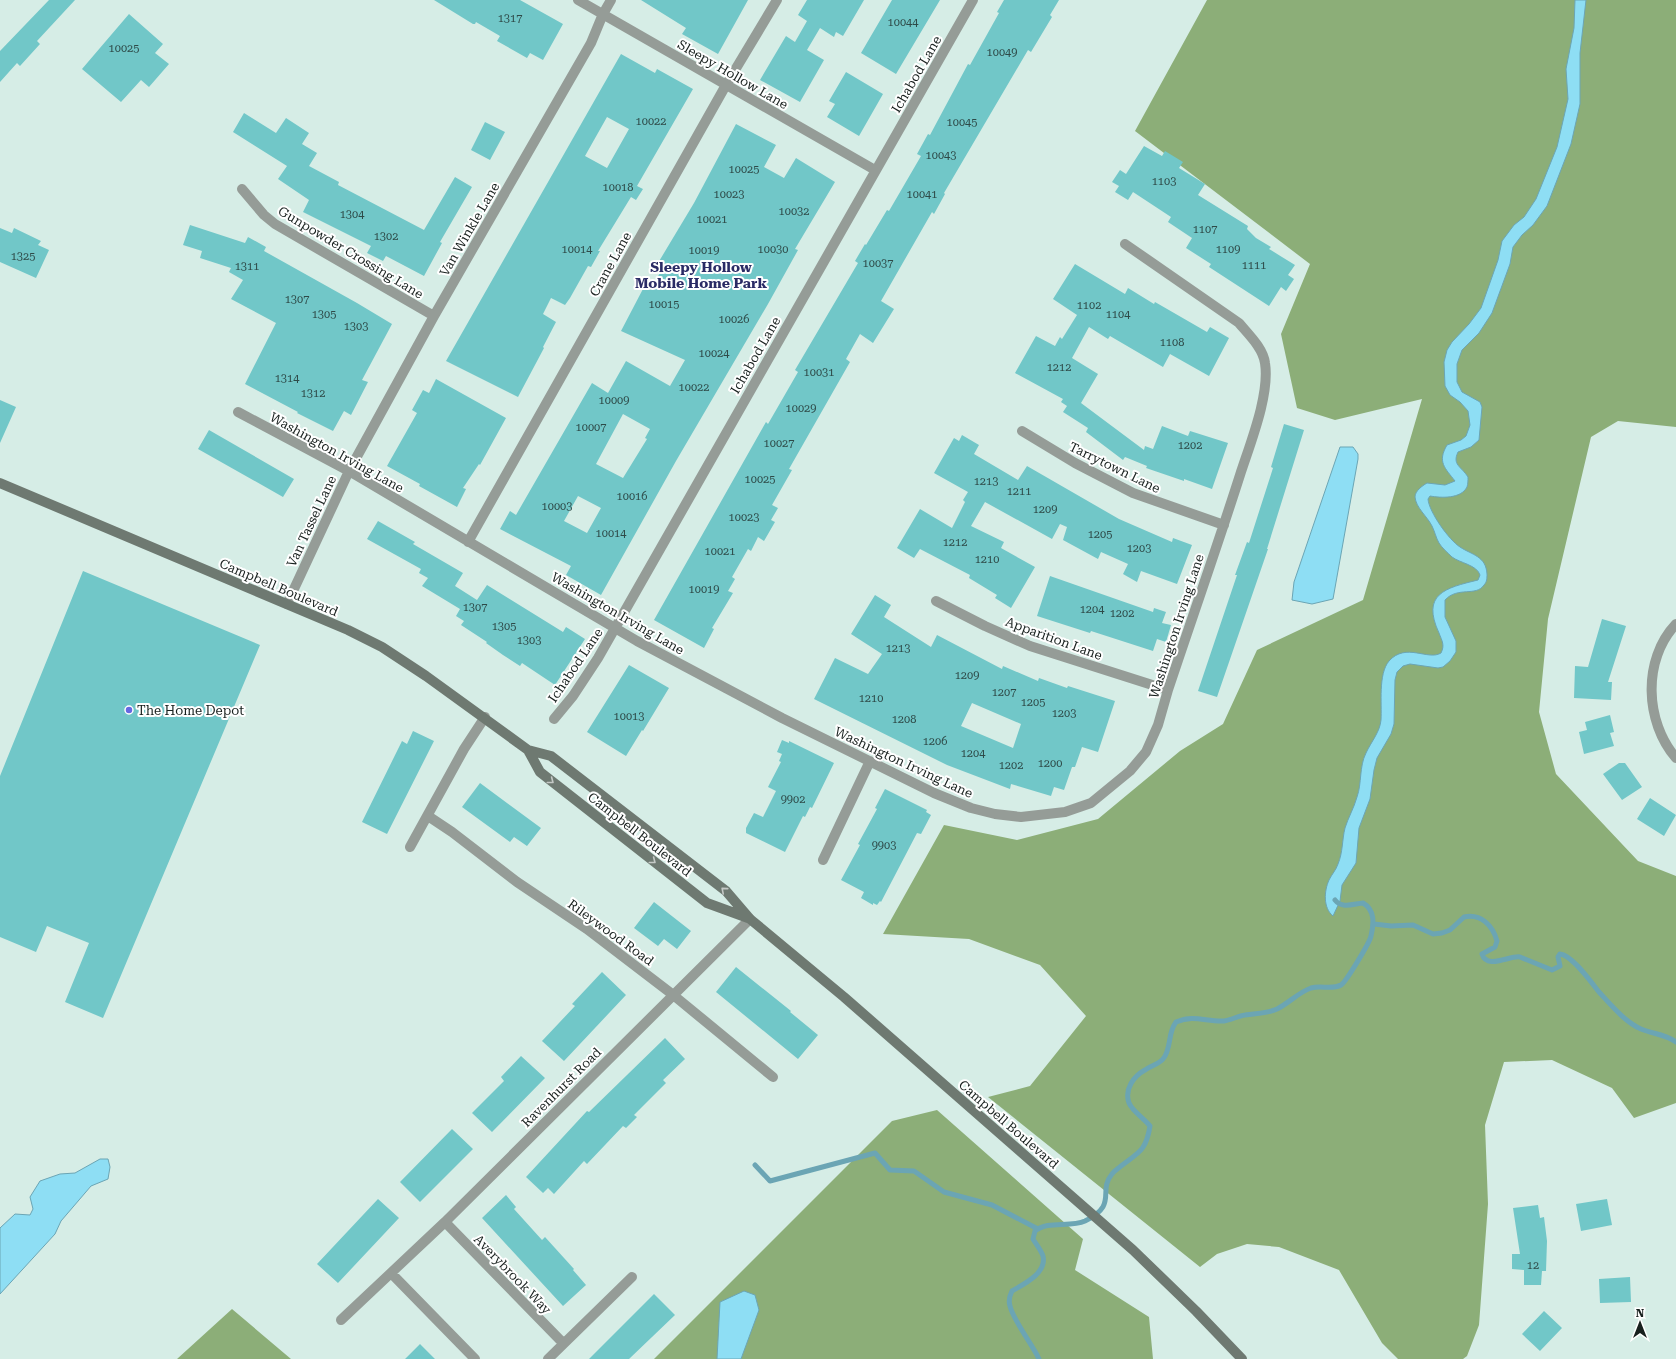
<svg xmlns="http://www.w3.org/2000/svg" width="1676" height="1359" font-family="'Roboto Serif',serif">
<style>
.forest{fill:#8cae78}
.water{fill:#8edef4;stroke:#6ba5b4}
.lines{fill:none;stroke-linecap:round;stroke-linejoin:round}
.stream{stroke:#6ba5b4;stroke-width:5}
.building{fill:#71c7c8;fill-rule:evenodd}
.street{stroke:#959c97;stroke-width:10}
.secondary{stroke:#6e7971;stroke-width:10}
.oneway{stroke:#c5c9c6}
.poi-dot{fill:#6668e1;stroke:#fff;stroke-width:1.5}
.labels{text-anchor:middle;stroke-width:4;stroke-linejoin:round;paint-order:stroke}
.number-label{font-size:11px;fill:#2e4a48}
.street-label{font-size:13px;fill:#18201e;stroke:#fff}
.poi-label{font-size:13px;fill:#18201e;stroke:#fff;text-anchor:start}
.neighbourhood-label{font-size:14px;font-weight:bold;fill:#2a2b65;stroke:#fff}
</style>
<rect width="100%" height="100%" fill="#d6ede6"/>
<path class="forest" d="M 1207,0 L 1676,0 L 1676,427 L 1618,421 L 1591,437 L 1548,619 L 1539,712 L 1556,774 L 1638,861 L 1676,876 L 1676,1103 L 1634,1118 L 1612,1088 L 1552,1060 L 1504,1062 L 1485,1125 L 1488,1204 L 1479,1325 L 1467,1356 L 1463,1359 L 1398,1359 L 1382,1343 L 1339,1270 L 1279,1247 L 1247,1244 L 1217,1254 L 1200,1267 L 988,1097 L 1030,1086 L 1086,1016 L 1040,965 L 969,939 L 883,934 L 944,825 L 1017,840 L 1098,819 L 1180,751 L 1223,724 L 1257,650 L 1363,600 L 1422,399 L 1335,420 L 1297,408 L 1281,334 L 1310,264 L 1135,131 Z
M 937,1110 L 1083,1239 L 1075,1270 L 1149,1317 L 1153,1359 L 654,1359 L 892,1121 Z
M 232,1309 L 291,1359 L 177,1359 Z"/>
<path class="water" d="M 1575,0 L 1586,0 L 1580,53 L 1580,104 L 1571,144 L 1547,206 L 1533,225 L 1522,235 L 1513,247 L 1510,264 L 1492,313 L 1479,333 L 1462,350 L 1457,364 L 1457,382 L 1462,392 L 1480,402 L 1482,407 L 1479,440 L 1471,447 L 1458,452 C 1452,465 1461,466 1468,477 C 1468,480 1468,484 1467,487 C 1461,499 1441,498 1430,496 L 1428,499 C 1429,512 1449,540 1460,547 C 1472,555 1486,556 1487,574 C 1487,578 1487,582 1484,585 C 1476,597 1458,586 1445,600 L 1445,617 L 1456,641 L 1456,652 L 1450,661 L 1443,667 L 1438,668 L 1410,664 L 1403,666 L 1397,672 L 1395,680 L 1394,724 L 1391,734 L 1377,758 L 1374,770 L 1370,799 L 1359,828 L 1356,863 L 1342,885 L 1340,901 L 1333,916 C 1323,908 1324,891 1329,880 C 1332,874 1336,870 1338,864 C 1343,852 1342,840 1345,828 C 1348,818 1354,808 1357,797 C 1362,783 1359,767 1366,753 C 1371,742 1380,732 1381,720 C 1382,704 1378,674 1389,661 C 1406,642 1428,661 1441,653 C 1445,645 1442,641 1439,633 C 1421,594 1445,588 1478,580 L 1480,575 C 1477,565 1460,563 1452,557 C 1448,553 1442,548 1439,543 C 1436,538 1435,532 1432,526 C 1427,516 1416,508 1415,497 C 1415,491 1422,486 1427,483 L 1445,485 L 1455,481 C 1445,468 1437,462 1447,445 L 1461,440 L 1466,436 L 1470,425 L 1468,411 L 1460,402 L 1450,395 L 1445,386 L 1444,362 L 1447,350 L 1452,342 L 1469,324 L 1481,308 L 1498,260 L 1502,241 L 1514,225 L 1524,217 L 1536,199 L 1557,147 L 1568,99 L 1566,69 L 1574,28 Z
M 1340,447 L 1353,447 L 1358,454 L 1358,459 L 1333,599 L 1312,604 L 1292,600 L 1294,582 Z
M 100,1159 L 108,1159 L 110,1167 L 108,1179 L 91,1186 L 61,1221 L 55,1234 L 0,1294 L 0,1228 L 15,1214 L 30,1215 L 33,1209 L 30,1197 L 40,1181 L 60,1174 L 75,1173 Z
M 744,1291 L 755,1295 L 759,1310 L 741,1359 L 717,1359 L 720,1302 Z"/>
<g class="lines">
<path class="stream" d="M 1374,924 L 1391,926 L 1413,925 L 1433,934 L 1442,933 L 1450,930 L 1464,917 C 1481,913 1493,926 1497,941 L 1495,947 L 1482,954 C 1487,970 1510,955 1520,957 L 1552,970 L 1560,966 L 1558,957 L 1560,954 C 1572,955 1591,982 1599,992 C 1611,1005 1625,1022 1641,1029 C 1653,1034 1665,1034 1676,1042
M 755,1165 L 770,1181 L 875,1153 L 890,1170 L 914,1171 L 944,1192 L 992,1205 L 1038,1229
M 1039,1359 C 1032,1344 1013,1320 1010,1306 C 1008,1300 1010,1295 1012,1291 C 1024,1284 1047,1273 1043,1256 C 1041,1250 1036,1244 1033,1239 L 1035,1231 C 1048,1220 1070,1228 1085,1221 C 1119,1204 1097,1192 1112,1174 C 1114,1171 1118,1169 1121,1166 C 1139,1152 1146,1151 1150,1126 C 1144,1118 1133,1112 1129,1103 C 1124,1089 1134,1076 1145,1070 C 1150,1066 1159,1064 1163,1059 C 1172,1048 1167,1034 1176,1022 C 1194,1014 1206,1022 1224,1021 C 1231,1020 1238,1016 1245,1015 C 1256,1013 1266,1014 1277,1009 C 1289,1003 1299,992 1311,988 C 1321,985 1332,990 1341,985 C 1346,982 1370,942 1371,936 C 1374,923 1375,910 1363,903 C 1353,904 1342,909 1335,900"/>
</g>
<path class="building" d="M 49,0 L 75,0 L 37,41 L 40,44 L 20,66 L 17,63 L 0,82 L 0,51 Z
M 434,0 L 520,0 L 563,24 L 543,60 L 530,53 L 527,58 L 497,41 L 500,36 L 476,22 L 475,24 L 473,24 Z
M 641,0 L 748,0 L 718,54 L 682,34 L 686,28 Z
M 807,0 L 864,0 L 843,36 L 836,32 L 834,37 L 820,28 L 807,50 L 824,60 L 800,102 L 760,80 L 786,36 L 795,42 L 807,21 L 798,15 Z
M 892,0 L 940,0 L 896,74 L 861,53 Z
M 1004,0 L 1059,0 L 1050,15 L 1052,17 L 1031,52 L 1028,50 L 944,193 L 945,194 L 934,214 L 932,212 L 881,301 L 894,309 L 873,343 L 860,334 L 846,359 L 850,362 L 789,469 L 792,470 L 772,505 L 778,508 L 771,520 L 775,522 L 764,541 L 758,537 L 751,551 L 748,549 L 732,577 L 735,579 L 728,591 L 733,593 L 712,628 L 714,629 L 704,648 L 654,620 L 766,422 L 768,424 L 798,372 L 795,370 L 858,263 L 855,261 L 865,244 L 866,245 L 887,210 L 889,211 L 921,156 L 917,154 L 928,134 L 930,135 L 968,64 L 970,65 L 999,13 L 997,12 Z
M 129,14 L 163,44 L 155,53 L 169,64 L 149,87 L 141,80 L 121,102 L 82,69 Z
M 621,54 L 655,73 L 657,69 L 693,89 L 637,186 L 643,189 L 636,200 L 631,197 L 598,251 L 600,251 L 591,267 L 588,266 L 570,298 L 565,305 L 551,298 L 543,314 L 556,322 L 543,347 L 544,348 L 518,397 L 446,361 ZM 607,117 L 629,129 L 607,168 L 585,156 Z
M 846,72 L 883,94 L 859,136 L 827,117 L 835,104 L 829,101 Z
M 244,113 L 276,133 L 286,118 L 309,133 L 302,144 L 317,153 L 309,166 L 339,182 L 338,185 L 424,230 L 455,177 L 472,187 L 440,242 L 442,243 L 424,276 L 386,256 L 383,261 L 367,253 L 371,246 L 303,212 L 309,200 L 278,179 L 287,166 L 233,132 Z
M 485,122 L 505,132 L 490,160 L 471,150 Z
M 736,124 L 776,145 L 764,167 L 784,178 L 796,158 L 835,182 L 795,249 L 798,250 L 768,304 L 676,461 L 601,595 L 566,575 L 571,566 L 500,529 L 510,511 L 516,515 L 592,383 L 608,393 L 626,361 L 670,386 L 685,360 L 621,331 L 644,287 L 650,290 L 664,266 L 658,263 L 694,203 ZM 623,414 L 650,429 L 645,438 L 647,439 L 623,478 L 596,464 ZM 578,496 L 601,508 L 587,533 L 564,521 Z
M 1144,146 L 1162,156 L 1165,151 L 1183,162 L 1179,168 L 1205,184 L 1198,195 L 1248,226 L 1247,229 L 1256,238 L 1271,247 L 1269,249 L 1295,265 L 1288,275 L 1294,279 L 1286,291 L 1281,287 L 1269,306 L 1209,267 L 1211,264 L 1186,248 L 1192,238 L 1168,222 L 1171,217 L 1133,192 L 1128,200 L 1115,192 L 1119,186 L 1112,182 L 1120,170 L 1126,174 Z
M 190,225 L 245,243 L 248,237 L 266,247 L 264,251 L 357,303 L 392,324 L 362,380 L 368,382 L 351,415 L 344,411 L 333,431 L 297,413 L 298,412 L 245,384 L 276,323 L 231,299 L 243,280 L 229,272 L 231,268 L 200,258 L 202,251 L 183,245 Z
M 0,228 L 12,233 L 14,228 L 41,241 L 38,245 L 49,250 L 36,278 L 0,262 Z
M 1075,264 L 1125,294 L 1128,288 L 1154,304 L 1155,302 L 1207,332 L 1210,327 L 1229,338 L 1209,376 L 1170,354 L 1163,367 L 1110,336 L 1108,339 L 1089,327 L 1072,358 L 1098,374 L 1081,403 L 1144,450 L 1145,446 L 1153,449 L 1162,426 L 1188,436 L 1190,431 L 1228,443 L 1212,489 L 1184,479 L 1184,481 L 1146,468 L 1147,466 L 1125,457 L 1123,460 L 1086,432 L 1088,428 L 1063,412 L 1067,406 L 1061,402 L 1063,399 L 1015,373 L 1036,336 L 1055,346 L 1060,337 L 1062,339 L 1077,315 L 1053,299 Z
M 436,379 L 506,418 L 480,465 L 479,464 L 463,488 L 466,489 L 457,507 L 419,486 L 420,484 L 387,466 L 417,413 L 412,410 L 423,390 L 429,393 Z
M 0,400 L 16,407 L 0,443 Z
M 1284,424 L 1304,430 L 1267,549 L 1268,549 L 1217,697 L 1198,691 L 1237,575 L 1235,575 L 1247,542 L 1249,543 L 1273,468 L 1271,467 Z
M 209,430 L 294,479 L 283,497 L 198,449 Z
M 962,435 L 979,445 L 974,454 L 1018,480 L 1027,466 L 1119,519 L 1172,542 L 1173,538 L 1192,545 L 1177,584 L 1141,571 L 1137,582 L 1123,574 L 1128,564 L 1101,552 L 1098,559 L 1063,540 L 1067,527 L 1060,524 L 1052,539 L 985,502 L 971,526 L 1004,542 L 1001,548 L 1035,567 L 1011,608 L 995,598 L 997,595 L 969,578 L 970,575 L 920,549 L 914,558 L 897,548 L 920,509 L 952,528 L 965,502 L 963,500 L 968,492 L 934,473 L 954,438 L 959,441 Z
M 378,521 L 415,542 L 413,544 L 463,573 L 455,586 L 477,600 L 487,585 L 563,632 L 566,627 L 585,639 L 555,685 L 522,663 L 520,666 L 503,655 L 486,643 L 487,642 L 461,625 L 464,621 L 456,616 L 460,609 L 422,586 L 428,578 L 419,573 L 421,569 L 367,539 Z
M 83,571 L 260,645 L 103,1018 L 65,1002 L 89,943 L 47,926 L 36,952 L 0,937 L 0,776 Z
M 1050,576 L 1153,612 L 1154,608 L 1166,612 L 1162,623 L 1171,625 L 1166,642 L 1157,639 L 1153,651 L 1091,631 L 1090,633 L 1037,616 Z
M 875,595 L 891,605 L 884,617 L 931,647 L 937,635 L 1002,669 L 1003,666 L 1038,681 L 1039,678 L 1067,688 L 1068,686 L 1115,701 L 1098,752 L 1082,747 L 1075,767 L 1072,767 L 1064,790 L 1054,787 L 1051,796 L 1011,784 L 1010,789 L 947,765 L 814,699 L 835,658 L 868,674 L 882,654 L 851,634 ZM 972,703 L 1021,724 L 1013,748 L 961,726 Z
M 1602,619 L 1626,626 L 1608,682 L 1612,682 L 1611,700 L 1574,698 L 1575,666 L 1588,667 Z
M 629,665 L 669,688 L 643,731 L 642,730 L 626,756 L 587,732 Z
M 1610,715 L 1614,732 L 1610,733 L 1614,746 L 1584,754 L 1579,732 L 1587,730 L 1585,722 Z
M 413,731 L 434,741 L 387,834 L 362,822 L 402,741 L 407,744 Z
M 782,740 L 789,743 L 789,741 L 834,763 L 812,808 L 810,807 L 805,817 L 803,816 L 785,852 L 746,833 L 746,828 L 754,813 L 763,817 L 776,791 L 768,787 L 781,762 L 779,761 L 782,754 L 777,752 Z
M 1619,763 L 1625,763 L 1642,787 L 1622,800 L 1603,774 Z
M 480,783 L 541,828 L 527,846 L 514,837 L 510,842 L 462,807 Z
M 885,789 L 927,810 L 926,812 L 931,815 L 921,834 L 917,833 L 881,902 L 880,901 L 877,905 L 873,903 L 873,905 L 861,898 L 864,892 L 841,880 L 860,845 L 858,844 L 877,809 L 875,808 Z
M 1650,798 L 1676,815 L 1664,836 L 1637,819 Z
M 654,902 L 691,931 L 677,949 L 664,939 L 658,946 L 634,928 Z
M 736,967 L 791,1011 L 790,1012 L 818,1035 L 798,1059 L 716,992 Z
M 602,972 L 626,995 L 564,1061 L 542,1041 L 575,1006 L 572,1004 Z
M 665,1038 L 685,1059 L 663,1080 L 666,1083 L 634,1115 L 637,1117 L 626,1128 L 623,1126 L 587,1164 L 584,1161 L 554,1194 L 548,1188 L 543,1193 L 526,1177 L 587,1111 L 589,1112 Z
M 521,1056 L 545,1078 L 492,1132 L 472,1113 L 504,1081 L 501,1077 Z
M 452,1129 L 473,1149 L 420,1202 L 400,1182 Z
M 506,1195 L 516,1207 L 514,1209 L 542,1240 L 545,1237 L 574,1269 L 573,1270 L 586,1285 L 563,1306 L 482,1218 Z
M 378,1199 L 399,1218 L 338,1283 L 317,1264 Z
M 1607,1199 L 1612,1225 L 1581,1231 L 1576,1204 Z
M 1538,1205 L 1540,1218 L 1544,1217 L 1547,1241 L 1546,1271 L 1542,1271 L 1541,1285 L 1524,1285 L 1524,1270 L 1512,1269 L 1512,1254 L 1520,1254 L 1513,1208 Z
M 1630,1277 L 1631,1302 L 1600,1303 L 1599,1279 Z
M 654,1294 L 675,1315 L 629,1359 L 589,1359 Z
M 1544,1311 L 1562,1328 L 1540,1351 L 1522,1334 Z
M 420,1344 L 435,1359 L 405,1359 Z"/>
<g class="lines">
<path class="street" d="M 578,0 L 875,170
M 242,189 L 264,215 L 275,224 L 434,316
M 238,412 L 349,471 L 637,641 L 782,718 L 934,793 L 971,808 L 995,814 L 1021,817 L 1065,812 L 1091,803 L 1130,771 L 1146,752 L 1158,725 L 1168,690 C 1192,618 1217,547 1240,475 C 1250,444 1270,395 1265,363 C 1263,348 1249,335 1239,323 L 1125,244
M 1022,431 L 1075,463 L 1133,493 L 1224,525
M 468,542 L 726,85 L 777,0
M 936,601 L 985,626 L 1030,646 L 1168,690
M 287,604 L 349,471 L 434,316 L 591,43 L 603,14 L 611,0
M 1676,624 C 1642,660 1645,722 1676,758
M 554,719 L 573,696 L 598,658 L 973,0
M 428,816 L 452,832 L 517,882 L 587,929 L 672,994 L 773,1077
M 410,847 L 464,749 L 485,717
M 823,860 L 870,761
M 445,1222 L 563,1343
M 391,1273 L 475,1359
M 341,1320 L 445,1222 L 750,919
M 548,1359 L 632,1277"/>
<path class="secondary" d="M 0,483 L 348,630 L 382,647 L 426,676 L 528,750 L 551,756 L 726,891 L 750,919 L 844,997 L 1133,1250 L 1196,1311 L 1242,1359
M 528,750 L 540,772 L 707,903 L 748,918"/>
</g>
<defs><path id="oneway-chevron" d="M-2-3.5L2.5 0L-2 3.5" fill="none" stroke-width="1.6" stroke-linecap="round" stroke-linejoin="round"/></defs>
<g class="oneway">
<use href="#oneway-chevron" transform="translate(551 781) rotate(38)"/>
<use href="#oneway-chevron" transform="translate(653 861) rotate(38)"/>
<use href="#oneway-chevron" transform="translate(724 890) rotate(-139)"/>
</g>
<circle class="poi-dot" cx="129" cy="710" r="4"/>
<g class="labels">
<g class="number-label">
<text x="510" y="22">1317</text>
<text x="903" y="26">10044</text>
<text x="124" y="52">10025</text>
<text x="1002" y="56">10049</text>
<text x="651" y="125">10022</text>
<text x="962" y="126">10045</text>
<text x="941" y="159">10043</text>
<text x="744" y="173">10025</text>
<text x="1164" y="185">1103</text>
<text x="618" y="191">10018</text>
<text x="729" y="198">10023</text>
<text x="922" y="198">10041</text>
<text x="794" y="215">10032</text>
<text x="352" y="218">1304</text>
<text x="712" y="223">10021</text>
<text x="1205" y="233">1107</text>
<text x="386" y="240">1302</text>
<text x="577" y="253">10014</text>
<text x="773" y="253">10030</text>
<text x="1228" y="253">1109</text>
<text x="704" y="254">10019</text>
<text x="23" y="260">1325</text>
<text x="878" y="267">10037</text>
<text x="1254" y="269">1111</text>
<text x="247" y="270">1311</text>
<text x="297" y="303">1307</text>
<text x="664" y="308">10015</text>
<text x="1089" y="309">1102</text>
<text x="324" y="318">1305</text>
<text x="1118" y="318">1104</text>
<text x="734" y="323">10026</text>
<text x="356" y="330">1303</text>
<text x="1172" y="346">1108</text>
<text x="714" y="357">10024</text>
<text x="1059" y="371">1212</text>
<text x="819" y="376">10031</text>
<text x="287" y="382">1314</text>
<text x="694" y="391">10022</text>
<text x="313" y="397">1312</text>
<text x="614" y="404">10009</text>
<text x="801" y="412">10029</text>
<text x="591" y="431">10007</text>
<text x="779" y="447">10027</text>
<text x="1190" y="449">1202</text>
<text x="760" y="483">10025</text>
<text x="986" y="485">1213</text>
<text x="1019" y="495">1211</text>
<text x="632" y="500">10016</text>
<text x="557" y="510">10003</text>
<text x="1045" y="513">1209</text>
<text x="744" y="521">10023</text>
<text x="611" y="537">10014</text>
<text x="1100" y="538">1205</text>
<text x="955" y="546">1212</text>
<text x="1139" y="552">1203</text>
<text x="720" y="555">10021</text>
<text x="987" y="563">1210</text>
<text x="704" y="593">10019</text>
<text x="475" y="611">1307</text>
<text x="1092" y="613">1204</text>
<text x="1122" y="617">1202</text>
<text x="504" y="630">1305</text>
<text x="529" y="644">1303</text>
<text x="898" y="652">1213</text>
<text x="967" y="679">1209</text>
<text x="1004" y="696">1207</text>
<text x="871" y="702">1210</text>
<text x="1033" y="706">1205</text>
<text x="1064" y="717">1203</text>
<text x="629" y="720">10013</text>
<text x="904" y="723">1208</text>
<text x="935" y="745">1206</text>
<text x="973" y="757">1204</text>
<text x="1050" y="767">1200</text>
<text x="1011" y="769">1202</text>
<text x="793" y="803">9902</text>
<text x="884" y="849">9903</text>
<text x="1533" y="1269">12</text>
</g>
<g class="street-label">
<text transform="translate(733 74) rotate(30)" y="5">Sleepy Hollow Lane</text>
<text transform="translate(916 74) rotate(-60)" y="5">Ichabod Lane</text>
<text transform="translate(469 229) rotate(-60)" y="5">Van Winkle Lane</text>
<text transform="translate(351 252) rotate(31)" y="5">Gunpowder Crossing Lane</text>
<text transform="translate(610 264) rotate(-61)" y="5">Crane Lane</text>
<text transform="translate(755 355) rotate(-60)" y="5">Ichabod Lane</text>
<text transform="translate(337 452) rotate(29)" y="5">Washington Irving Lane</text>
<text transform="translate(1115 467) rotate(26)" y="5">Tarrytown Lane</text>
<text transform="translate(311 521) rotate(-65)" y="5">Van Tassel Lane</text>
<text transform="translate(279 587) rotate(23)" y="5">Campbell Boulevard</text>
<text transform="translate(618 613) rotate(30)" y="5">Washington Irving Lane</text>
<text transform="translate(1176 626) rotate(-72)" y="5">Washington Irving Lane</text>
<text transform="translate(1054 638) rotate(20)" y="5">Apparition Lane</text>
<text transform="translate(575 665) rotate(-56)" y="5">Ichabod Lane</text>
<text transform="translate(904 762) rotate(25)" y="5">Washington Irving Lane</text>
<text transform="translate(640 834) rotate(38)" y="5">Campbell Boulevard</text>
<text transform="translate(611 932) rotate(36)" y="5">Rileywood Road</text>
<text transform="translate(561 1087) rotate(-45)" y="5">Ravenhurst Road</text>
<text transform="translate(1009 1124) rotate(41)" y="5">Campbell Boulevard</text>
<text transform="translate(513 1274) rotate(46)" y="5">Averybrook Way</text>
</g>
<g class="poi-label">
<text x="137" y="715">The Home Depot</text>
</g>
<g class="neighbourhood-label">
<text x="701" y="272">Sleepy Hollow<tspan x="701" dy="16">Mobile Home Park</tspan></text>
</g>
</g>
<g transform="translate(1640 1323)" stroke="#ffffff" stroke-width="3" paint-order="stroke">
<path d="M0-3L7 15L0 10L-7 15Z" fill="#18201e"/>
<text y="-6" font-size="11" font-weight="bold" text-anchor="middle" fill="#18201e">N</text>
</g>
</svg>
